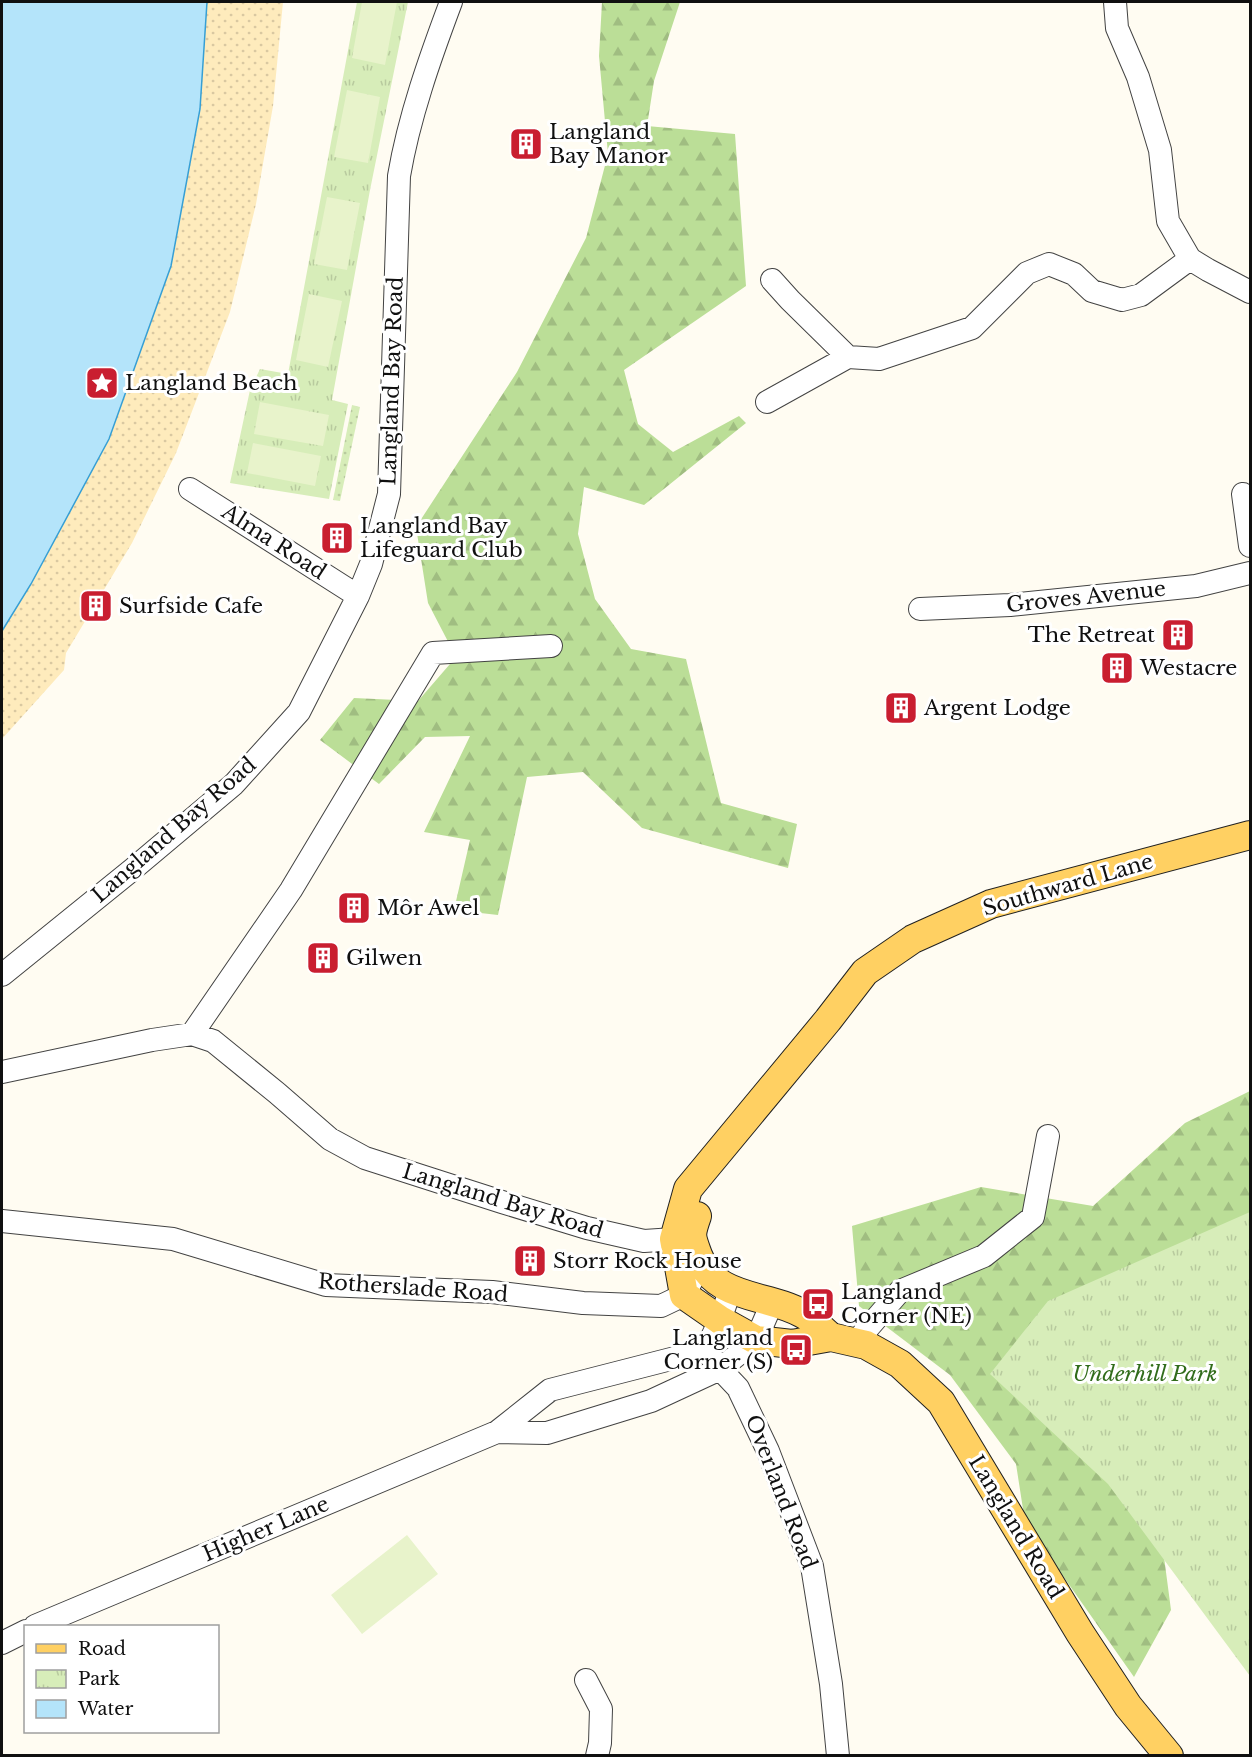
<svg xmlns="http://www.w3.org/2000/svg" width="1252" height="1757" font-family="'Libre Baskerville',serif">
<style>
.grass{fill:url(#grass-dots)}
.forest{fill:url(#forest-firs)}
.sand{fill:url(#sand-dots)}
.park{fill:url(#park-tufts)}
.pitch{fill:#e8f3cb}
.water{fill:#b4e4fa;stroke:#369fd5;stroke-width:1.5}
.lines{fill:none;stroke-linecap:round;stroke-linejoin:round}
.minor-casing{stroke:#434343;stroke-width:24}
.major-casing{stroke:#212121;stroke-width:30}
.minor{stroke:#fff;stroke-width:22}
.major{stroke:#ffd062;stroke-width:28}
.labels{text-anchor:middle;stroke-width:6;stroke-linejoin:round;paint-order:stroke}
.poi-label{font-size:21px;fill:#101010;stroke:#fff;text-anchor:start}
.street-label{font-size:21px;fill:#101010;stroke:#fff}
.park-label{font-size:21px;font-style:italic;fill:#316c1b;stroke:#fff}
</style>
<defs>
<pattern id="grass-dots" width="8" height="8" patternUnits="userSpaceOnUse" patternTransform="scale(1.5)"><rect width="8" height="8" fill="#d7edb9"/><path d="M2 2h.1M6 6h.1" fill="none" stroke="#b8ca9e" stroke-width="1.8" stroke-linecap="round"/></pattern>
<pattern id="forest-firs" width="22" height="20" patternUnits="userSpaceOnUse" patternTransform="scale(1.5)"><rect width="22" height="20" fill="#bbde97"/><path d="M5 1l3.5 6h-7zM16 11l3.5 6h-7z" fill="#a0bd81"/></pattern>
<pattern id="sand-dots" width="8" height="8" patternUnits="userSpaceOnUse" patternTransform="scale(1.5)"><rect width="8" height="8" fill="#feebbc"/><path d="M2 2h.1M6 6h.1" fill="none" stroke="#d9c8a1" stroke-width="1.8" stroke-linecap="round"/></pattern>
<pattern id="park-tufts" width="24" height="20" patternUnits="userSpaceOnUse" patternTransform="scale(1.5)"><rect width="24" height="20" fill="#d7edb9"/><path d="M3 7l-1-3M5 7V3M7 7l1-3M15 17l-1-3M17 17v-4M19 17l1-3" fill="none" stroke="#b8ca9e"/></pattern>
</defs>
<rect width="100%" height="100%" fill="#fffcf2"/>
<path class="grass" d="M 352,405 L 360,407 L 340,501 L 333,500 Z"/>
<path class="forest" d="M 602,2 L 680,2 L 654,81 L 647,126 L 735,134 L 746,286 L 624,370 L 638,424 L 673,452 L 739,416 L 746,423 L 644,505 L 584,487 L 578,534 L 595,599 L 631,649 L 686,659 L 721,803 L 797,824 L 788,868 L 642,828 L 583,772 L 527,777 L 498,915 L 454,910 L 470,840 L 424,832 L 470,736 L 425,737 L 379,784 L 320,740 L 354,698 L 418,701 L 456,657 L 428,603 L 416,527 L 517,372 L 586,238 L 608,154 L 599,56 Z
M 1250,1091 L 1250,1324 L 1154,1481 L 1171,1610 L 1134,1677 L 1025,1522 L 1016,1464 L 950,1375 L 859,1306 L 852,1226 L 981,1187 L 1093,1206 L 1185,1123 Z"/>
<path class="sand" d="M 2,2 L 283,2 L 273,106 L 256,204 L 230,312 L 176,453 L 132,543 L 66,653 L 64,670 L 2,739 Z"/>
<path class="park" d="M 357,2 L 408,2 L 370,190 L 332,400 L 348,404 L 329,499 L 230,483 L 250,390 L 260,369 L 288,374 Z
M 1250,1212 L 1250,1676 L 1108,1484 L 990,1374 L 1048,1301 Z"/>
<path class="pitch" d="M 362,2 L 397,2 L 385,65 L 352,58 Z
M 347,90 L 380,97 L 368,163 L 334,157 Z
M 327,197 L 360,203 L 347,270 L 314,264 Z
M 309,294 L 342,301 L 328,367 L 296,360 Z
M 260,402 L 329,415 L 323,446 L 254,434 Z
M 253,443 L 321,456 L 315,486 L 247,473 Z
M 407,1535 L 438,1574 L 362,1634 L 331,1595 Z"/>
<path class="water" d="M 2,2 L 207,2 L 200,109 L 171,266 L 109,439 L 31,584 L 2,631 Z"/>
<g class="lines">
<defs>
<path id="minor" d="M 1115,2 L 1117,28 L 1138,77 L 1160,150 L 1168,221 L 1190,259 L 1208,270 L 1250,292
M 772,280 L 790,300 L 848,357
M 767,402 L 848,357 L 879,359 L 972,328 L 1027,273 L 1049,264 L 1074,274 L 1092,291 L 1122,300 L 1141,295 L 1190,259
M 190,489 L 358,596
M 1243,494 L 1250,546
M 920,609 L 1010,605 L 1196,586 L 1250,573
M 2,975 L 133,869 L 234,784 L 299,712 L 358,596 L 371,564 L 389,494 L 399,176 C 409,117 430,58 451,2
M 192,1034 L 291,890 L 433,653 L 551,646
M 2,1072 L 152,1040 L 192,1034 L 213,1041 L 277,1093 L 330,1139 L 365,1158 L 502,1202 L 587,1228 L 644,1241 L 674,1239 L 689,1235
M 2,1221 L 173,1239 L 326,1285 L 492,1292 L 583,1303 L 661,1306 L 684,1295 L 691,1282
M 855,1343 L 900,1291 L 984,1256 L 1033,1217 L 1048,1136
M 706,1350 L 720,1369 L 738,1388 L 768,1451 L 812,1566 L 831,1684 L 838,1756
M 497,1432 L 547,1433 L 651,1401 L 720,1369 L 756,1340 L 772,1303
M 35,1626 L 497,1432 L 550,1390 L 706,1350 L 720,1320 L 730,1291
M 2,1643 L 26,1631
M 586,1680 L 601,1709 L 600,1743 L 597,1756"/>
<path id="major" d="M 697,1216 C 690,1236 691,1236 698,1255 C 715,1301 767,1293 803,1314 C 813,1319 822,1330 831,1337
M 1169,1756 L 1128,1706 L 1080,1633 L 941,1402 L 900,1364 L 866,1345 L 831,1337 L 792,1344 L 756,1340 L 720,1320 L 684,1295 L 674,1239 L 688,1189 L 828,1020 L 865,972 L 913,939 L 991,904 L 1250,835"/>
</defs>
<use href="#minor" class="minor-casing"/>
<use href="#major" class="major-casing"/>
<use href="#minor" class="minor"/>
<use href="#major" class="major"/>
</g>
<defs>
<symbol id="building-square" viewBox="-11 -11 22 22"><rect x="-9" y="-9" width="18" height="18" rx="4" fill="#c91e30" stroke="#fff"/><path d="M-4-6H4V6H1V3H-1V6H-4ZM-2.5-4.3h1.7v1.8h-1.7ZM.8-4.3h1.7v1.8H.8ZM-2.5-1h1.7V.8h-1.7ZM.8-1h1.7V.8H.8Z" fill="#fff"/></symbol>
<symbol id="sight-square" viewBox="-11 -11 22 22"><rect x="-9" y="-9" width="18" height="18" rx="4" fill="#c91e30" stroke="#fff"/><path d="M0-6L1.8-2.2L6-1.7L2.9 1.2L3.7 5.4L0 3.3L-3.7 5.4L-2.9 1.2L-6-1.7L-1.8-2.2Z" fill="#fff"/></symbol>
<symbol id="bus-square" viewBox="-11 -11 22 22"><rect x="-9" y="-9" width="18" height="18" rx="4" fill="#c91e30" stroke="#fff"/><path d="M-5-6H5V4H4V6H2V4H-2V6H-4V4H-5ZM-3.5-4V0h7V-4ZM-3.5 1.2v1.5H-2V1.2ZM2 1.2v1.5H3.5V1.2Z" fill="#fff"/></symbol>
</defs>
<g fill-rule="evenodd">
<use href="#building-square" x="507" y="125" width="38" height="38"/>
<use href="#sight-square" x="83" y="364" width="38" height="38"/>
<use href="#building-square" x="318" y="519" width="38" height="38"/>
<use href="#building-square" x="77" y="587" width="38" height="38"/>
<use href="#building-square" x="1159" y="616" width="38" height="38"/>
<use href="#building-square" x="1098" y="649" width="38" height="38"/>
<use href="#building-square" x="882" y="689" width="38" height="38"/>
<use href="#building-square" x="335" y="889" width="38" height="38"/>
<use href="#building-square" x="304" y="939" width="38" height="38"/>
<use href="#building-square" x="511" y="1242" width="38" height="38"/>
<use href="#bus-square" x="799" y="1285" width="38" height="38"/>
<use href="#bus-square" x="777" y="1331" width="38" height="38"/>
</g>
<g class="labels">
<g class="poi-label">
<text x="549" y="139">Langland<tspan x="549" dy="24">Bay Manor</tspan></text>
<text x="125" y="390">Langland Beach</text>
<text x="360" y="533">Langland Bay<tspan x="360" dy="24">Lifeguard Club</tspan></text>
<text x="119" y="613">Surfside Cafe</text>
<text x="1155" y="642" text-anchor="end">The Retreat</text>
<text x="1140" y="675">Westacre</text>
<text x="924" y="715">Argent Lodge</text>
<text x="377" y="915">Môr Awel</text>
<text x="346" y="965">Gilwen</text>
<text x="553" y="1268">Storr Rock House</text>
<text x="841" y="1299">Langland<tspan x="841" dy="24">Corner (NE)</tspan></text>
<text x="773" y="1345" text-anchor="end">Langland<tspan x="773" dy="24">Corner (S)</tspan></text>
</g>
<g class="street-label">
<text transform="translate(392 381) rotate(-88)" y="7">Langland Bay Road</text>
<text transform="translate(274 542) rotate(33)" y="7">Alma Road</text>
<text transform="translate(1086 597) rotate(-6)" y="7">Groves Avenue</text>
<text transform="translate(174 830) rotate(-41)" y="7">Langland Bay Road</text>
<text transform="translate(1068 885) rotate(-16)" y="7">Southward Lane</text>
<text transform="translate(503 1201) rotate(17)" y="7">Langland Bay Road</text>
<text transform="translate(413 1288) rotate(4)" y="7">Rotherslade Road</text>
<text transform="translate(781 1492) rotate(69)" y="7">Overland Road</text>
<text transform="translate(1016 1527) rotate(59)" y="7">Langland Road</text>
<text transform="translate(266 1529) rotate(-23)" y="7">Higher Lane</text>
</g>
<g class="park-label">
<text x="1145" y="1381">Underhill Park</text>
</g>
</g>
<rect width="1252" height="1757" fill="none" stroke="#101010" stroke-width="6"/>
<rect x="24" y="1625" width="195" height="108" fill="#ffffff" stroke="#9f9f9f" stroke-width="1.5"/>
<rect x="36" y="1644" width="30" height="9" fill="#ffd062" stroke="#9f9f9f" stroke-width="1.5"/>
<text x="78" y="1655" font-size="18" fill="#101010">Road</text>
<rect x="36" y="1670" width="30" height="18" fill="url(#park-tufts)" stroke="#9f9f9f" stroke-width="1.5"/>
<text x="78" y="1685" font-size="18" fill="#101010">Park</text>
<rect x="36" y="1700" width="30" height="18" fill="#b4e4fa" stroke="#9f9f9f" stroke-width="1.5"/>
<text x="78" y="1715" font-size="18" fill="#101010">Water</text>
</svg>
